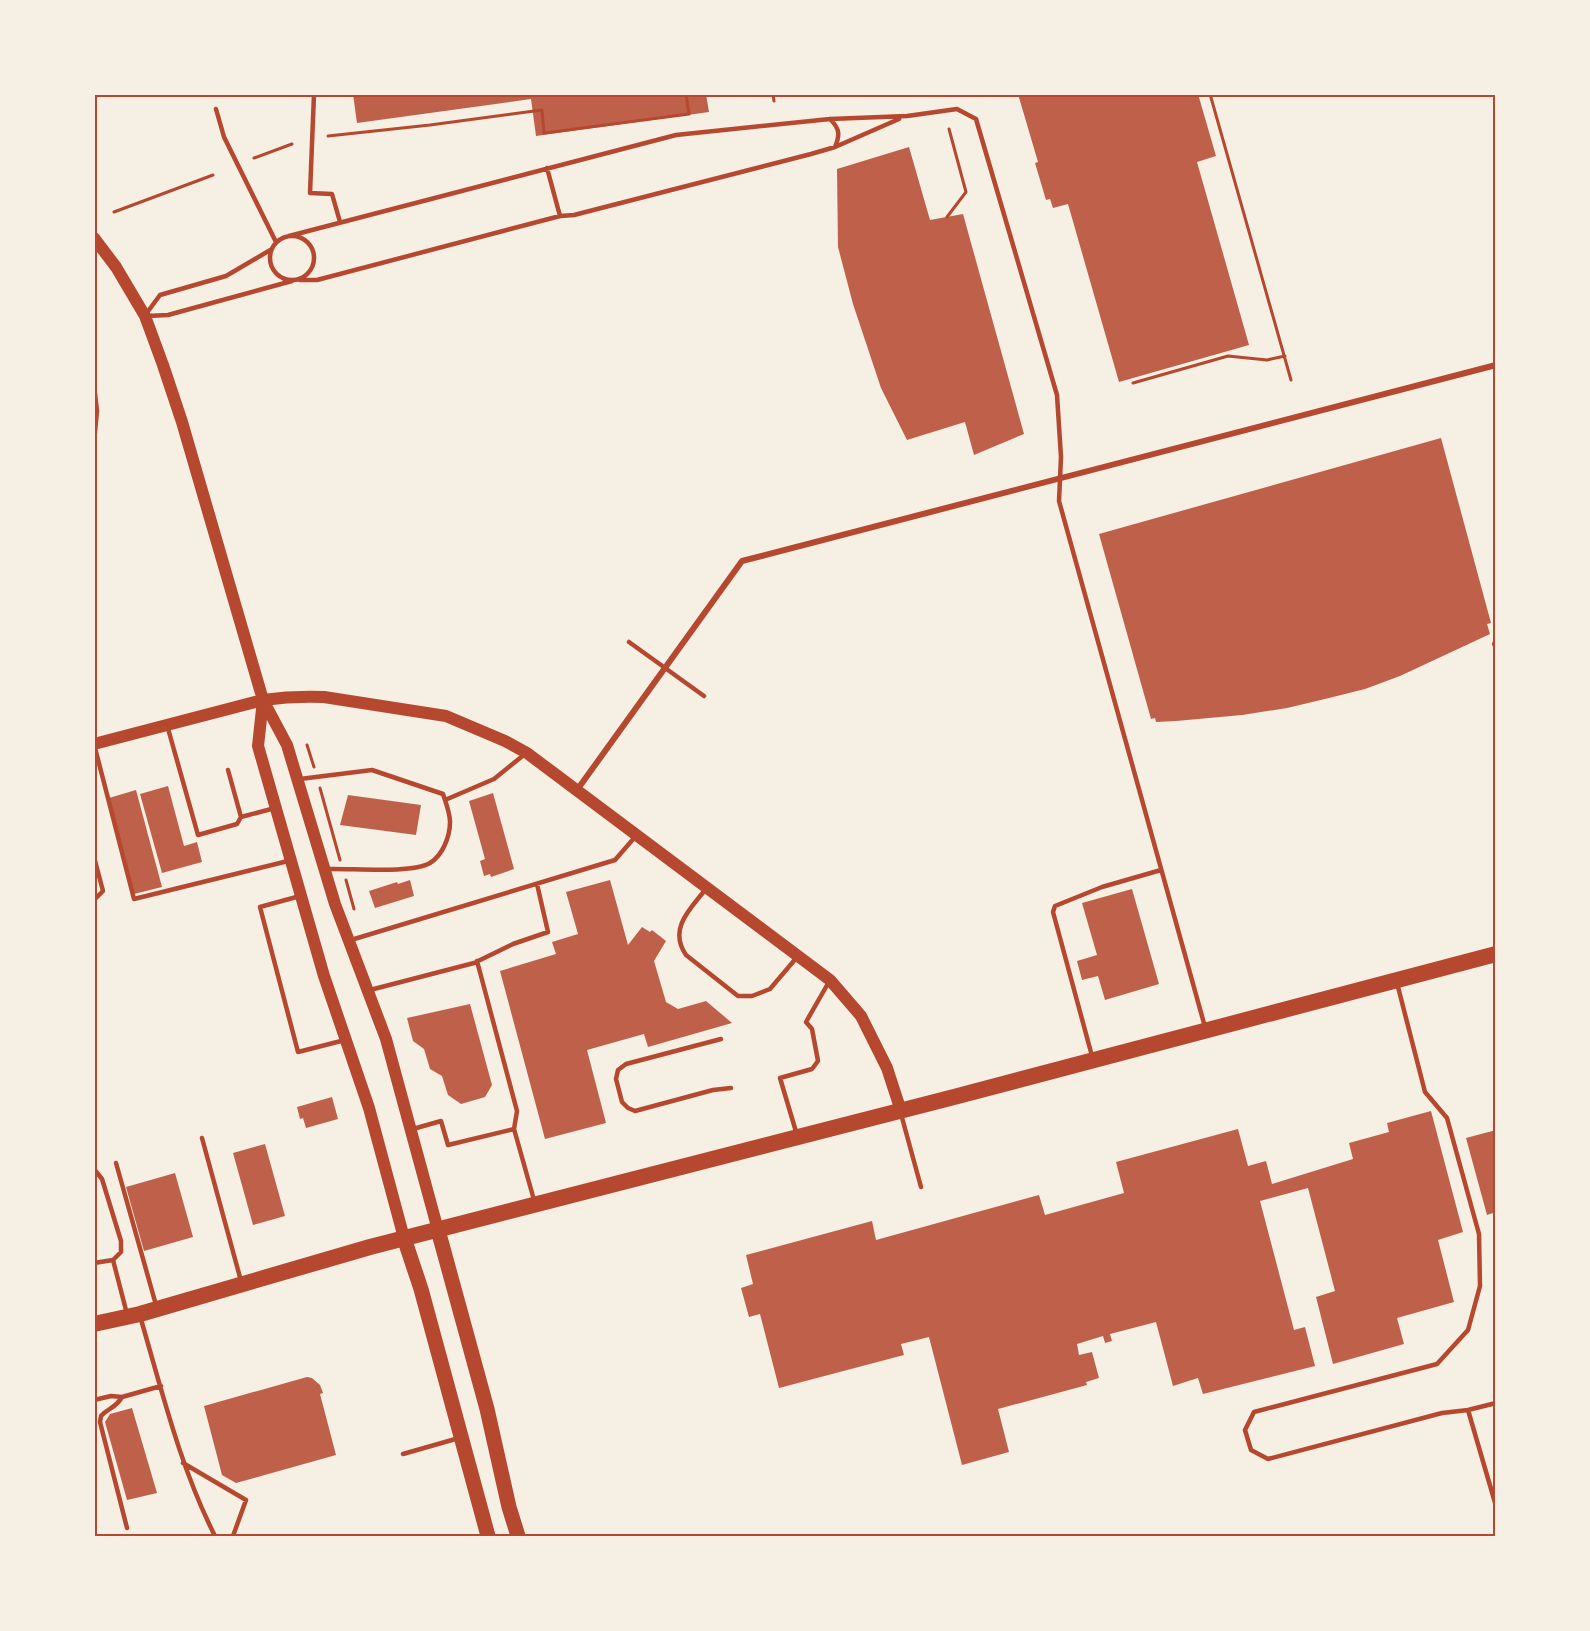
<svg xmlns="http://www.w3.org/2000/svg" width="1590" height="1631" font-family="'IBM Plex Sans',sans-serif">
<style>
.building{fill:#bf614a}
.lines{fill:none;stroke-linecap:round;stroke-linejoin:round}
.path{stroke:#b5482f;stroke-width:3}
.service{stroke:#b5482f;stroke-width:4.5}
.minor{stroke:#b5482f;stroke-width:6}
.secondary{stroke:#b5482f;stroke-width:12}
.primary{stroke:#b5482f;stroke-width:15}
.trunk{stroke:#b5482f;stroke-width:16}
.neatline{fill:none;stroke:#b5482f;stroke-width:2}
</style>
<rect width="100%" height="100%" fill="#f6efe4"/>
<path class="building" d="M 353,94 L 706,94 L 709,112 L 536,136 L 531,99 L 357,123 Z
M 1018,94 L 1198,94 L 1216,156 L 1197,162 L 1249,345 L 1119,382 L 1068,204 L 1053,208 L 1050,199 L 1046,200 L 1035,163 L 1038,162 Z
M 909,147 L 930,220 L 963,214 L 1024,434 L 974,455 L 965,422 L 907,440 L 881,388 L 853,304 L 838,247 L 837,169 Z
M 1441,438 L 1491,623 L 1487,624 L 1490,634 L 1400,676 L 1365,689 L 1329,698 L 1287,708 L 1242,715 L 1176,721 L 1156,722 L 1155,718 L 1151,719 L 1099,534 Z
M 168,786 L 184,846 L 197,842 L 202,862 L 162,873 L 140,794 Z
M 136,790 L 162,887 L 134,894 L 109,798 Z
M 493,793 L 514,869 L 491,877 L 490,874 L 484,876 L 480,861 L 485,859 L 469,801 Z
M 348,795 L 421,805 L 416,835 L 340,825 Z
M 410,880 L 414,896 L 375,908 L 369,891 L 397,882 L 398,884 Z
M 610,880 L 628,945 L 642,927 L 650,932 L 652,930 L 666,941 L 654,961 L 666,1002 L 678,1009 L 706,1001 L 732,1023 L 648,1047 L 644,1034 L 587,1050 L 606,1123 L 545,1139 L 500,971 L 556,954 L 552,942 L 578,934 L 566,892 Z
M 1132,889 L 1159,984 L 1105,1000 L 1098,976 L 1082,980 L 1077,961 L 1097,955 L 1082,903 Z
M 470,1004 L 492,1085 L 485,1097 L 461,1104 L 448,1095 L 442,1076 L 430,1069 L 424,1049 L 413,1041 L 407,1018 Z
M 332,1097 L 338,1119 L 306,1128 L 303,1118 L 300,1119 L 297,1107 Z
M 1431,1111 L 1463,1232 L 1438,1240 L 1454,1302 L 1397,1318 L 1404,1344 L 1333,1364 L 1316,1297 L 1335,1291 L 1308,1188 L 1260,1201 L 1294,1330 L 1305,1327 L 1315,1366 L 1203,1394 L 1198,1378 L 1173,1386 L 1156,1322 L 1110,1334 L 1112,1341 L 1105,1343 L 1103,1336 L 1077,1344 L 1079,1355 L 1092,1352 L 1099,1378 L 1086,1382 L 1087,1385 L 998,1409 L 1009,1452 L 962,1465 L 929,1337 L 901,1344 L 904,1355 L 779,1388 L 760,1314 L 749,1317 L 741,1288 L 753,1284 L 746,1255 L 872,1221 L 876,1240 L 1039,1195 L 1045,1215 L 1124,1193 L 1116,1162 L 1238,1129 L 1248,1166 L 1266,1161 L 1272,1184 L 1353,1159 L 1349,1143 L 1389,1132 L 1387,1123 Z
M 1496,1130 L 1496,1212 L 1487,1215 L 1466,1138 Z
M 265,1144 L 285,1216 L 253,1225 L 233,1153 Z
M 175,1173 L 193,1237 L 144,1251 L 126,1187 Z
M 307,1377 L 312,1378 L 320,1385 L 323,1393 L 320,1394 L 336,1455 L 236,1483 L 222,1475 L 204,1406 Z
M 132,1408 L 157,1493 L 127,1500 L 105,1422 L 110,1414 Z"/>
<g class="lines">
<path class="path" d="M 773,94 L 774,101
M 1210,94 L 1291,380
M 328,136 L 430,125 L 542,110 L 544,133 L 689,114 L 686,94
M 254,158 L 292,144
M 114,212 L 213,175
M 947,217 L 966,192 L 949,129
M 1133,383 L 1228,356 L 1267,360 L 1285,356
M 307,745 L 314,767
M 320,788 L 340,860
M 346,880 L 354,909"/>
<path class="service" d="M 314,94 L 310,193 L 332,194 L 340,222
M 216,109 L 224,137 L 276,242
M 830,119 C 840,129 840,135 835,147
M 547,168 L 560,216
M270 258a22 22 0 1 1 44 0a22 22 0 1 1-44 0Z
M 289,236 L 676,135 L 830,119 L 907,116 L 957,109 L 976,119 L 1057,395 L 1061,457 L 1059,501 L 1205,1027
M 300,280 L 317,280 L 560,216 L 574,215 L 811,154 L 835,147 L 899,119
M 146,314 L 160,295 L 226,276 L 272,249
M 147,316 L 168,315 L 292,281
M 94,385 L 97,411 L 94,442
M 629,642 L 704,696
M 167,725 L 198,835 L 237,824 L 241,817
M 94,744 L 134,899 L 288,861
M 228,770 L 241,817 L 275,808
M 300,779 L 372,770 L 443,794 C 446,803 450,813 450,822 C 450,836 443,855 430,863 C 411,874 351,868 327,869
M 445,800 L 494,779 L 525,754
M 94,857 L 103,891 L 94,900
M 706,889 C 690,909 668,929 686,955 L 738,996 L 752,996 L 770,989 L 798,956
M 300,896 L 260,907 L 298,1052 L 345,1040
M 351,940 L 615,860 L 635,837
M 477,961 L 517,1111 L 514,1129
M 1397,983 L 1425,1092 L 1447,1118 L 1479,1234 L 1480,1286 L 1468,1330 L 1437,1364 L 1254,1412 L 1245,1430 L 1251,1450 L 1268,1459 L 1442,1413 L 1468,1410 L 1496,1403
M 370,990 L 474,963 L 513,944 L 548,932 L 537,884
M 721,1039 L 626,1064 L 618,1070 L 616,1079 L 622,1102 L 628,1108 L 635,1111 L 713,1090 L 731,1088
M 1092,1056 L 1053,912 L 1055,906 L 1102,887 L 1161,870
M 901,1114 L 921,1187
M 413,1129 L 441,1121 L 448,1145 L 514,1129 L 534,1200
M 797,1135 L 780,1078 L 812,1069 L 818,1061 L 812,1029 L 806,1022 L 830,980
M 202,1138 L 241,1281
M 116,1163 L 156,1305
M 94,1169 L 102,1179 L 121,1241 L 121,1252 L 113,1260 L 94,1263
M 113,1260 L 127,1314
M 140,1316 C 162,1391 180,1467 215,1536
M 122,1397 C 115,1409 109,1407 101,1416 L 100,1422 L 127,1528
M 94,1400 L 111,1396 L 122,1397 L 161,1386
M 1468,1410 L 1496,1506
M 403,1454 L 459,1438
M 183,1463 L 246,1500 L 233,1536"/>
<path class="minor" d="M 1495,644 L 1496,644
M 577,790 L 742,561 L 1496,365"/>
<path class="secondary" d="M 94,238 L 116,267 L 145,316 L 163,365 L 182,422 L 263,700 L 287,745 L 335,904 L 386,1039 L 438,1230
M 263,700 L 258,746 L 324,976 L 369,1108 L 404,1238
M 94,744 L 263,700 C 284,697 303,696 324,697 L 446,716 L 505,741 L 527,753 L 830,980 L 861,1016 L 887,1068 L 901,1111"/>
<path class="primary" d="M 438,1230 L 487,1409 L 509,1507 L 518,1536
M 404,1238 L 421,1289 L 488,1536"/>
<path class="trunk" d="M 94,1324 L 140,1314 L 370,1247 L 954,1097 L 1496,954"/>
</g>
<rect width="1590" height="1631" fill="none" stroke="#f6efe4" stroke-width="192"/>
<rect x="96" y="96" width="1398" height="1439" class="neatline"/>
</svg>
